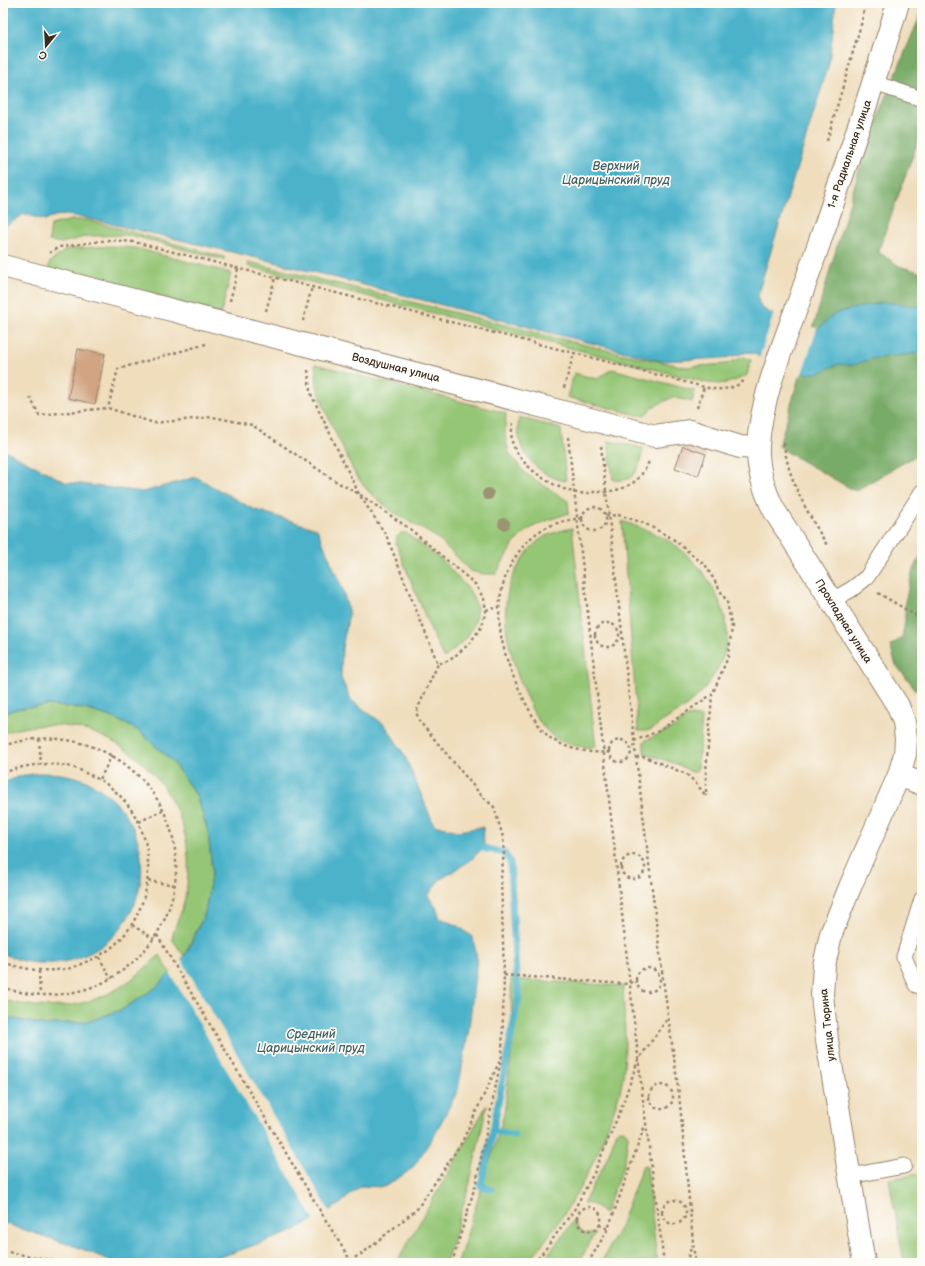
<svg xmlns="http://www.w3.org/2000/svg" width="925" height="1266" font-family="'Balsamiq Sans',sans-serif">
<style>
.green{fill:#95c676;stroke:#68784a}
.forest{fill:#78ab67;stroke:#5a6a42}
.water{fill:#4bb2ca;stroke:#436e74}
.pier{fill:#efddbc}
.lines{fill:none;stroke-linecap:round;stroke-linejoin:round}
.stream{stroke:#4bb2ca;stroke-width:7}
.building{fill:#d1a483}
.lane-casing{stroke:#95846d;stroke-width:17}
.street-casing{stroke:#95846d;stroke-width:24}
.secondary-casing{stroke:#95846d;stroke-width:24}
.path{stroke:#95846d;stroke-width:2.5;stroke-dasharray:3 3;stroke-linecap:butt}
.lane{stroke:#fff;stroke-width:15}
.street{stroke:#fff;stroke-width:22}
.secondary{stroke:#fff;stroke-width:22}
.tree{fill:#9b9473}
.labels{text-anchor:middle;stroke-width:3.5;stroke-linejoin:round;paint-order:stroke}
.street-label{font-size:11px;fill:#3b2a1e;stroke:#fdfcf7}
.water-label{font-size:12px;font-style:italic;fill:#416063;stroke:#fdfcf7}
</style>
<rect width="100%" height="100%" fill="#fdfcf7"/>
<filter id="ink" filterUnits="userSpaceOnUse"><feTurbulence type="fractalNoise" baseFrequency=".025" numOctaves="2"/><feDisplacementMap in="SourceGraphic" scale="8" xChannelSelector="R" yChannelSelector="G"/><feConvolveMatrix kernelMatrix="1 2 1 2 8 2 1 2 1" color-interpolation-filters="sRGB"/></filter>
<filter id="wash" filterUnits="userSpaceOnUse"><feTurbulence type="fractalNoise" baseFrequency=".012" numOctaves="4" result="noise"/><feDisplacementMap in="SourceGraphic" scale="16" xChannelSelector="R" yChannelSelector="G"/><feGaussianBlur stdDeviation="0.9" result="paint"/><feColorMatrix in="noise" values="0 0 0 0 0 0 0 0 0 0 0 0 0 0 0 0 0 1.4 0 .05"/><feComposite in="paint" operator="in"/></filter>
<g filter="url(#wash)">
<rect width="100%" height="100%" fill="#efddbc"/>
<path class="green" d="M 72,220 L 87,220 L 224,257 L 224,260 L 130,235 L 88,236 L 62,243 L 49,241 L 51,225 Z
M 111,246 L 135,248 L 231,273 L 221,314 L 48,270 L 50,262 L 67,249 Z
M 249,262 L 618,353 L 686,367 L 726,364 L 744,357 L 751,360 L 747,375 C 732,383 724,385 708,383 L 248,266 Z
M 315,364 L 506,413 L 505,435 L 509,453 L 525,473 L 568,501 L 569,513 C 553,519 535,523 523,534 C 511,544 504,561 496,574 L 484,574 L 470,571 L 458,558 L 436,537 L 393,512 L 368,491 L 355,474 L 325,410 L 317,386 Z
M 612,369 L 695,391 L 692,402 L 673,397 L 653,407 L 645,415 L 637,415 L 567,397 L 574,373 L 597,379 Z
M 519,417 L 561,429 L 566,481 C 547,479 528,463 521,445 C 517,436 518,426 519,417 Z
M 608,441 L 643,448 C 639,469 636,483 613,480 Z
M 622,521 C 638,527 657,533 672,543 C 700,562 723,595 727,630 C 730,655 709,688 690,703 C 681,711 671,716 660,723 C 657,725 654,729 650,730 C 647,731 642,731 638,731 Z
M 572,528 L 596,748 C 578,747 561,745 548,732 C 535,720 525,695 519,679 C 508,646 499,612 512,578 C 514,573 518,567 521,562 C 535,539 545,534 572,528 Z
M 401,533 L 406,533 L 443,561 L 470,591 L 477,607 L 475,623 L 466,639 L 444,658 L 434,638 L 396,544 L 397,537 Z
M 48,705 L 85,709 L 114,718 L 139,731 L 172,761 L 196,795 L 208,831 L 212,871 L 205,913 L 184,956 L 172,939 C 174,928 178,920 182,910 C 187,892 189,874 188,856 C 183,784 120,725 48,725 C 32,726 18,728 3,733 L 3,714 L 16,709 Z
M 692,716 L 702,718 L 698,768 L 695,772 L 691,772 L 679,765 L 644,753 L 644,741 L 675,727 L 685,718 Z
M 160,955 L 170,973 L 155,988 L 123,1009 L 90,1021 L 45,1025 L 3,1017 L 3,1000 C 49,1012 92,1009 132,979 C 142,972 150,963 160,955 Z
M 511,979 L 623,986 C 624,1017 627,1047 623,1077 C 621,1091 616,1105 611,1118 C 592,1173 565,1218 528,1262 L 527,1263 L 458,1263 L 504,1115 L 512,1046 Z
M 487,1105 L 469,1186 L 446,1263 L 395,1263 L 398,1260 Z
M 619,1129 C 624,1129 626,1131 628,1136 L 625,1158 L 622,1170 L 604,1214 C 599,1207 592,1202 583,1204 L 606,1161 L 617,1131 Z
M 643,1165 L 647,1167 L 657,1263 L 601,1263 L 620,1226 Z
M 919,1174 L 921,1182 L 922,1182 L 922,1202 L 921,1202 L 922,1263 L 904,1263 L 889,1179 Z
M 574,1220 C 578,1232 584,1236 595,1233 L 579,1263 L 540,1263 L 549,1253 Z"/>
<path class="forest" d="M 922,11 L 922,130 L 878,252 L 899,266 L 922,273 L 922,452 L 855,491 L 790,454 L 779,446 L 866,146 Z
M 922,552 L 922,699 L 917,691 L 896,665 L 890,646 L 902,638 L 905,622 L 905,602 L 912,574 Z"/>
<path class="water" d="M 3,3 L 836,3 L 829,64 L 762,280 C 760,288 756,297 760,305 C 766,315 804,326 817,330 L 834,314 L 855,308 L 885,302 L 922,307 L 922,353 L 874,358 L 853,365 L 838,364 L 818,373 L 793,374 L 782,372 L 755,354 L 748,352 L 725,358 L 661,361 L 270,261 L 86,218 C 72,216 58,212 45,220 L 24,214 L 3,228 Z
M 3,449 L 65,482 L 143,492 L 196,477 L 253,509 L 317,529 L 343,590 L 349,614 L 342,648 L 341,678 L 351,700 L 385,725 L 404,754 L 434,825 L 458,831 L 483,827 L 484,847 L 471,860 L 438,881 L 428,896 L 436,907 L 440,918 L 459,926 L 473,938 L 477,958 L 469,1028 L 458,1090 L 435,1134 L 414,1166 L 406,1173 L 384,1187 L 360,1186 L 340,1204 L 292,1232 L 226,1255 L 190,1263 L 116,1263 L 77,1247 L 3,1223 L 3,1017 L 45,1025 L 90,1021 L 123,1009 L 155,988 L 176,967 L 188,950 L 205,913 L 212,871 L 208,831 L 196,795 L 172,761 L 139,731 L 114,718 L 85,709 L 48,705 L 16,709 L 3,714 Z
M 40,773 C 55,773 68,774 82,779 C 92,783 102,790 110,797 C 169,850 141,949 62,962 C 43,965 20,963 3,953 L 3,783 L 19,776 Z"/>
<path class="pier" d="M 774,313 L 816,328 L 818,326 L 801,376 L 793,376 L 781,374 L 759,359 Z
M 181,959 L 330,1212 L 315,1221 L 170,973 Z"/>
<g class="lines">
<path class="stream" d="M 475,846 L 504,853 L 510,862 L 516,976 L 519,995 L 493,1130 L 514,1135
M 491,1189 L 481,1186 L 493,1130"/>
</g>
<g id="blocks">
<path class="building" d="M 78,349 L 105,354 L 95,404 L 68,398 Z
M 683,446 L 706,454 L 698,476 L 675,468 Z"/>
</g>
</g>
<g filter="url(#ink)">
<use href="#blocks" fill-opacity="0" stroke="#95846d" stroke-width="1"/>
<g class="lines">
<defs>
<path id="lane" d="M 874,83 L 922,99
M 831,601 L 852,589 L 867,577 L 922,492
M 922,899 L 904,957 L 916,985 L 922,987
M 850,1176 L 904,1166"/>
<path id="street" d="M 3,266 L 655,436 L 690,431 L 740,447 L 758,448
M 899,775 L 922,784"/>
<path id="secondary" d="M 864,1263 L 827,1040 L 822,995 L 824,966 L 831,934 L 850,887 L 899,775 L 905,754 L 906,739 L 904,722 L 898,706 L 774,510 C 764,490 757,470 758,446 C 761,394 788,334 805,284 C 837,191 870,98 898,3"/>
</defs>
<use href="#lane" class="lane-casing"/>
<use href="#street" class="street-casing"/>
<use href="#secondary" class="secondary-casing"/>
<path class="path" d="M 915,29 L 922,26
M 827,141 L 862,21 L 865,3
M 49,253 L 59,247 L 109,240 L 134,242 L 574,353 L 704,387 C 718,391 733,390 745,380
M 230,301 L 238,269
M 266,311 L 275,278
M 303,321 L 312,287
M 206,344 L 118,369 L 108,408 L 154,423 L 213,417 L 252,425 L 337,482 L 359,494 L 410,529 L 475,584 L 484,599 L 486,610 L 482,626 L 469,644 L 450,660 L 438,664
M 308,370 L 310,392 L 359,494 L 386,535 L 438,664 L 416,712 L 420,722 L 481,795 L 494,807 L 503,837 L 504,853 L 501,877 L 504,975 L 502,1056 L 461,1144 L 417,1209 L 363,1253 L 345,1263
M 564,388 L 574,353
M 30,397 L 39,415 L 108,408
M 697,408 L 704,387
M 513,423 C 512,428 511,436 512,441 C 513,448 520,457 524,462 C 537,476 555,487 573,492 C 579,494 588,493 594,492 C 622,492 639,486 650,459
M 568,437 L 643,1100 L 664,1263
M 784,443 C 788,482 809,514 828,547
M 601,446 L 635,749 L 663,979 L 679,1094 L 695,1263
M582 519a12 12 0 1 1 24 0a12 12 0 1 1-24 0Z
M 606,516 L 618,515 L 644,523 L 673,539 L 706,566 L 727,602 L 732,627 L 728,657 L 712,695 L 706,772 L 706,796
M 582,518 C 551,522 533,530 516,556 C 489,598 498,644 518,687 C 526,704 534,722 548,736 C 561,748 590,754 608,752
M 878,593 L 922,619
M 486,610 L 499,607
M595 635a12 12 0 1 1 24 0a12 12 0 1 1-24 0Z
M 39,739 L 41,764
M609 751a11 11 0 1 1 22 0a11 11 0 1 1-22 0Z
M 634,741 L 659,731 L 711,695
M 3,746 C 90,716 180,780 176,873 C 174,900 165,926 147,947 C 134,963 119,975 100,984 C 69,997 35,999 3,987
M 636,757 L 645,757 L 686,774 L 695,782 L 706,796
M 3,773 C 25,765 48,761 71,767 C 77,768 83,772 88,774 C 144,798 163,864 136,917 C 126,937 109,953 88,961 C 83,963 77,966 71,968 C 67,969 61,969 56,970 C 36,971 22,969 3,962
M 100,779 L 112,755
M 139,822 L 163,810
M621 867a12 12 0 1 1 24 0a12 12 0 1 1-24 0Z
M 148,881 L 175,885
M 132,925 L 154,939
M 157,935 L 325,1219 L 352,1263
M 99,957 L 111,979
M636 980a12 12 0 1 1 24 0a12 12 0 1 1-24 0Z
M 39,971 L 40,995
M 504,975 L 624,984 L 636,982
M649 1097a12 12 0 1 1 24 0a12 12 0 1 1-24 0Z
M662 1212a12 12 0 1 1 24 0a12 12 0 1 1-24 0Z
M577 1219a12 12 0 1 1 24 0a12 12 0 1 1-24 0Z
M 599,1225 L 608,1229
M 3,1251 L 66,1263
M 786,1261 L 786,1263
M 452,1263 L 476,1183 L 501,1060
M 534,1263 L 541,1255 L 574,1210 L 594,1173 L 621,1109 L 638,1060 L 668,1018
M 588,1263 L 608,1229 L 645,1125
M 686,1263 L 692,1245"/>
<use href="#lane" class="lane"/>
<use href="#street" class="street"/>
<use href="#secondary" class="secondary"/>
</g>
<g class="tree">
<circle cx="488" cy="494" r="6"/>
<circle cx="504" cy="524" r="6"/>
</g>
</g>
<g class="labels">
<g class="street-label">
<text transform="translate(849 154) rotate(-71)" y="4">1-я Радиальная улица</text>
<text transform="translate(396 367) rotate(14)" y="4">Воздушная улица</text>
<text transform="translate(844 621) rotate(58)" y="4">Прохладная улица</text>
<text transform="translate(827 1025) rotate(-96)" y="4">улица Тюрина</text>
</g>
<g class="water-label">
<text x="616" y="170">Верхний<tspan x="616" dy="14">Царицынский пруд</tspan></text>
<text x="311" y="1038">Средний<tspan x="311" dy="14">Царицынский пруд</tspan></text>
</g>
</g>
<rect width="925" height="1266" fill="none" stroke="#fdfcf7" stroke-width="16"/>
<g transform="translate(46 46) rotate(198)" stroke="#fdfcf7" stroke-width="3" paint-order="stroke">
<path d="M0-3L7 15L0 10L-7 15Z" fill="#3b2a1e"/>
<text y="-6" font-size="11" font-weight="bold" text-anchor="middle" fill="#3b2a1e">С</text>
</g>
</svg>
